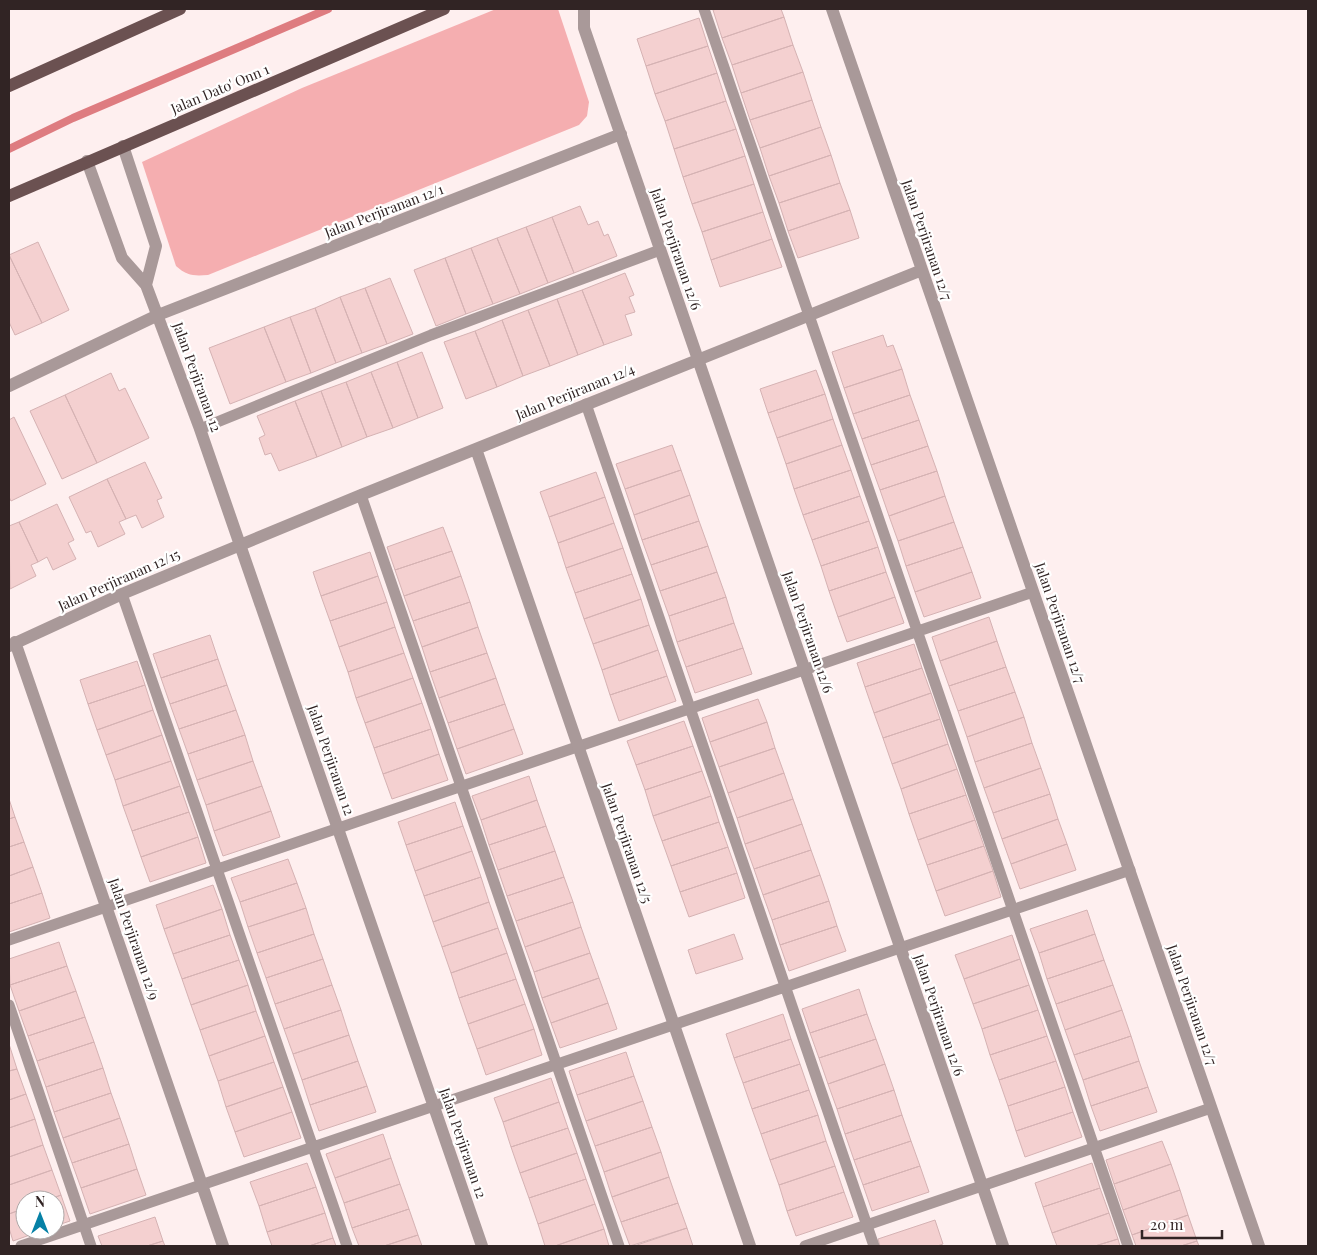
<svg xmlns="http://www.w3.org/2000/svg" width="1317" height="1255" font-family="'Playfair Display',serif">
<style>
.green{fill:#f5aeb0}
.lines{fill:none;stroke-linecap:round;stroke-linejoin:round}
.stream{stroke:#de7c80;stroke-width:8}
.building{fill:#f4d0d0;stroke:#d5b2b3}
.service{stroke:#a99999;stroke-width:11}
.minor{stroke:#a99999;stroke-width:12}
.primary{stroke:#6b5151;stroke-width:12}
.labels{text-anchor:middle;stroke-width:4.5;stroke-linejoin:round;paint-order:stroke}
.street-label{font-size:14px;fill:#312424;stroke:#fff}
</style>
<rect width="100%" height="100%" fill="#feefef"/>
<path class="green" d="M 496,9 L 558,9 L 589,102 L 587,116 L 579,125 L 208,275 C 194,276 187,276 176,266 L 142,162 L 302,88 Z"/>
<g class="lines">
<path class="stream" d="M 9,149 L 73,118 L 328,9"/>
</g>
<path class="building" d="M 717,9 L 781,9 L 784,17 L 722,38 L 713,10 Z
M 784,17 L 793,45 L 732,65 L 722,38 Z
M 699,18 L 708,46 L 646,66 L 637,39 Z
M 793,45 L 803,72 L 741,93 L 732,65 Z
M 708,46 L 717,73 L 655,94 L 646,66 Z
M 803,72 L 812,100 L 750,120 L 741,93 Z
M 717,73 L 726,101 L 665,121 L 655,94 Z
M 812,100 L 821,127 L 760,148 L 750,120 Z
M 726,101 L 736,129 L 674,149 L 665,121 Z
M 821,127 L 831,155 L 769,176 L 760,148 Z
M 736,129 L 745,156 L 683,177 L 674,149 Z
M 831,155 L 840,183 L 779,203 L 769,176 Z
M 745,156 L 754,184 L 692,204 L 683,177 Z
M 840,183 L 850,210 L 788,231 L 779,203 Z
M 754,184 L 763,212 L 702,232 L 692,204 Z
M 580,206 L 588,225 L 598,221 L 604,236 L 608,234 L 617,256 L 574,273 L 552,217 Z
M 850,210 L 859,238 L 798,258 L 788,231 Z
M 763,212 L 772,239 L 711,260 L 702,232 Z
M 552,217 L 574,273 L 548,283 L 526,227 Z
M 526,227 L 548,283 L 520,294 L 497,238 Z
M 497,238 L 520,294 L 493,304 L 471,248 Z
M 772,239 L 782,267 L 720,287 L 711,260 Z
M 38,242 L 69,310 L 42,323 L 9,255 Z
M 471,248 L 493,304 L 466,314 L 445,258 Z
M 9,255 L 42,323 L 15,335 L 9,322 Z
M 445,258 L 466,314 L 436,326 L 414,270 Z
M 625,273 L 634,295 L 629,297 L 635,312 L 625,315 L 632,335 L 604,345 L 582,290 Z
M 390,278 L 413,334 L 387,344 L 365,288 Z
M 365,288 L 387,344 L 362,353 L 340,297 Z
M 582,290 L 604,345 L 578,355 L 557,299 Z
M 340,297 L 362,353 L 336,363 L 315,308 Z
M 557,299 L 578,355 L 550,366 L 528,310 Z
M 315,308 L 336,363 L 311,373 L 290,317 Z
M 528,310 L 550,366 L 523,376 L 502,320 Z
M 290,317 L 311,373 L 286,382 L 264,327 Z
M 502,320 L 523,376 L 497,387 L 475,331 Z
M 264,327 L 286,382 L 230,404 L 209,348 Z
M 475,331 L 497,387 L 466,399 L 444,342 Z
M 883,335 L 887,347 L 893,345 L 902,369 L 844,388 L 832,352 Z
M 422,352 L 443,408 L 418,418 L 397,362 Z
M 397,362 L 418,418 L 393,428 L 371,372 Z
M 902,369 L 910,395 L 853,414 L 844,388 Z
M 816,370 L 825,394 L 768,413 L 760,389 Z
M 371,372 L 393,428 L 367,437 L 346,382 Z
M 111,373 L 119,391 L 125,388 L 149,438 L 97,463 L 65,395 Z
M 346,382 L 367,437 L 342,447 L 321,391 Z
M 321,391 L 342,447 L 317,457 L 295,401 Z
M 825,394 L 833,419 L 777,438 L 768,413 Z
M 65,395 L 97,463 L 62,479 L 30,411 Z
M 910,395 L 919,420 L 862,439 L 853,414 Z
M 295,401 L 317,457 L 279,471 L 271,453 L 265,455 L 259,438 L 265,435 L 257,416 Z
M 14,417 L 46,484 L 11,501 L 9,497 L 9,420 Z
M 833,419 L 842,445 L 786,464 L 777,438 Z
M 919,420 L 928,446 L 871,465 L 862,439 Z
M 672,445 L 681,470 L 625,489 L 616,464 Z
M 842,445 L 851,470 L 794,489 L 786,464 Z
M 928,446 L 937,471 L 880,490 L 871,465 Z
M 145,462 L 162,498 L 157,500 L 164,517 L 142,528 L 136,515 L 126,519 L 107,479 Z
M 681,470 L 690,495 L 634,515 L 625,489 Z
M 851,470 L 860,496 L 803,515 L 794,489 Z
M 937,471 L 945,496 L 889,516 L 880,490 Z
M 596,472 L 605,497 L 549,517 L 540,492 Z
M 107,479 L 126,519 L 119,522 L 125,534 L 98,547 L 91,531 L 86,533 L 69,497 Z
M 690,495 L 699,521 L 642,540 L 634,515 Z
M 860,496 L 869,521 L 812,540 L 803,515 Z
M 945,496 L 954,522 L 898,541 L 889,516 Z
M 605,497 L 614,523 L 558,543 L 549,517 Z
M 57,504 L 74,540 L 68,543 L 76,559 L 53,570 L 47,557 L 38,562 L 19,522 Z
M 699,521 L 708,546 L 651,565 L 642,540 Z
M 869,521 L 878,547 L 821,566 L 812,540 Z
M 19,522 L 38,562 L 31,565 L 36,576 L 10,589 L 9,526 Z
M 954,522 L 963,547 L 906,566 L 898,541 Z
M 614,523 L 623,548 L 566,568 L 558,543 Z
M 443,527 L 452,551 L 395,570 L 387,547 Z
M 708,546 L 717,572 L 660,591 L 651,565 Z
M 878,547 L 886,572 L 829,591 L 821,566 Z
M 963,547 L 972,572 L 915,592 L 906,566 Z
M 623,548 L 632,574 L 575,593 L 566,568 Z
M 452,551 L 461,576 L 404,596 L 395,570 Z
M 370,552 L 378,576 L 321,596 L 313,572 Z
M 717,572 L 726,597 L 669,616 L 660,591 Z
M 886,572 L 895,597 L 838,617 L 829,591 Z
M 972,572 L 981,598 L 924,617 L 915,592 Z
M 632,574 L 641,599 L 584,619 L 575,593 Z
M 378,576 L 387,602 L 330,621 L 321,596 Z
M 461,576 L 470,602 L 413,621 L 404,596 Z
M 726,597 L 734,623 L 677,642 L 669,616 Z
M 895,597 L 904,623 L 847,642 L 838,617 Z
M 641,599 L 649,625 L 593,644 L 584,619 Z
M 387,602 L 395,627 L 339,647 L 330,621 Z
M 470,602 L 478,627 L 422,647 L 413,621 Z
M 989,617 L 997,641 L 940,661 L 932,637 Z
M 734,623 L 743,648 L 686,667 L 677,642 Z
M 649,625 L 658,650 L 602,670 L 593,644 Z
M 395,627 L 404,653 L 348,672 L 339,647 Z
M 478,627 L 487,653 L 430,672 L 422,647 Z
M 210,635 L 218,659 L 161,678 L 153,654 Z
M 997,641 L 1006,667 L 949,686 L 940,661 Z
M 914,644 L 922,668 L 865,687 L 857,663 Z
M 743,648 L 752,674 L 695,693 L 686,667 Z
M 658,650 L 667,676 L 610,695 L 602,670 Z
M 404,653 L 413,678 L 356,698 L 348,672 Z
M 487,653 L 496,678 L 439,698 L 430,672 Z
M 218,659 L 227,685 L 170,704 L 161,678 Z
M 137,661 L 145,685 L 88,704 L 80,680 Z
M 1006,667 L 1015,692 L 958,711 L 949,686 Z
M 922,668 L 931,693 L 874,713 L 865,687 Z
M 667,676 L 676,701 L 619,721 L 610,695 Z
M 413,678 L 422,703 L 365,723 L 356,698 Z
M 496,678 L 505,704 L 448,723 L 439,698 Z
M 145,685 L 153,710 L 97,730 L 88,704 Z
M 227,685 L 236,710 L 179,729 L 170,704 Z
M 1015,692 L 1024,717 L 967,737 L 958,711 Z
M 931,693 L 940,719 L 883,738 L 874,713 Z
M 758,699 L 767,722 L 710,742 L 702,718 Z
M 422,703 L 431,729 L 374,748 L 365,723 Z
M 505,704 L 514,729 L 457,749 L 448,723 Z
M 153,710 L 162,735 L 106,755 L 97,730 Z
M 236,710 L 245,735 L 188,754 L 179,729 Z
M 1024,717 L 1032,743 L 975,762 L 967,737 Z
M 940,719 L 948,744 L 892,764 L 883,738 Z
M 684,721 L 693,746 L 636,765 L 627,741 Z
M 767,722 L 775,748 L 719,767 L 710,742 Z
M 431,729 L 439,754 L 383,774 L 374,748 Z
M 514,729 L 523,754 L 466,774 L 457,749 Z
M 162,735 L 171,761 L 115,780 L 106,755 Z
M 245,735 L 253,761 L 197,780 L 188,754 Z
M 1032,743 L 1041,768 L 984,788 L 975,762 Z
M 948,744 L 957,769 L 901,789 L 892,764 Z
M 693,746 L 702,771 L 645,790 L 636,765 Z
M 775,748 L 784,773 L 728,793 L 719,767 Z
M 439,754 L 448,780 L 392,799 L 383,774 Z
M 171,761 L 180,786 L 123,806 L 115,780 Z
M 253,761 L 262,786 L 206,805 L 197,780 Z
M 1041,768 L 1050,794 L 993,813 L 984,788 Z
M 957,769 L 966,795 L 909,814 L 901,789 Z
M 702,771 L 711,796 L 653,816 L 645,790 Z
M 784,773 L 793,799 L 737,818 L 728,793 Z
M 529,776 L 537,800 L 481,820 L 472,796 Z
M 180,786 L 189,812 L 132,831 L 123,806 Z
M 262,786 L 271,811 L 214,831 L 206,805 Z
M 1050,794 L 1058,819 L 1002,839 L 993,813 Z
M 966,795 L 975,820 L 918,840 L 909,814 Z
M 711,796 L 719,822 L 662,841 L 653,816 Z
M 9,799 L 15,817 L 9,819 Z
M 793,799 L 802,824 L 745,844 L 737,818 Z
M 537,800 L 546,826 L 489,845 L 481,820 Z
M 455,802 L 463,826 L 406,845 L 398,822 Z
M 271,811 L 280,837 L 223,856 L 214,831 Z
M 189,812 L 198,837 L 141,857 L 132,831 Z
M 15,817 L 24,842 L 9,847 L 9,819 Z
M 1058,819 L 1067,844 L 1011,864 L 1002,839 Z
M 975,820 L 984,846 L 927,865 L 918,840 Z
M 719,822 L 728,847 L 671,866 L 662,841 Z
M 802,824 L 811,850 L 754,869 L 745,844 Z
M 463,826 L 472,851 L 415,871 L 406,845 Z
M 546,826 L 555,851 L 498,870 L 489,845 Z
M 198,837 L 206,863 L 150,882 L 141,857 Z
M 24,842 L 33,867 L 9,876 L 9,847 Z
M 1067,844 L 1076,870 L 1020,889 L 1011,864 Z
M 984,846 L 993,871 L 936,891 L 927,865 Z
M 728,847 L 737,873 L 680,892 L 671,866 Z
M 811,850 L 820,875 L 763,895 L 754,869 Z
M 472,851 L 481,877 L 424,896 L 415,871 Z
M 555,851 L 564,877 L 507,896 L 498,870 Z
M 288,859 L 297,883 L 240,902 L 231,878 Z
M 33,867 L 42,893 L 9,904 L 9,876 Z
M 993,871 L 1001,897 L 945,916 L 936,891 Z
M 737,873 L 745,898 L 689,917 L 680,892 Z
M 820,875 L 829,901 L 772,920 L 763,895 Z
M 481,877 L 489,902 L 433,922 L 424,896 Z
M 564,877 L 573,902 L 516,921 L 507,896 Z
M 297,883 L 306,908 L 248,927 L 240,902 Z
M 213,885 L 222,909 L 164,929 L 156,905 Z
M 42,893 L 50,918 L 9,932 L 9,904 Z
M 829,901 L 837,926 L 780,945 L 772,920 Z
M 489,902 L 498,928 L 442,947 L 433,922 Z
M 573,902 L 581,927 L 525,947 L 516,921 Z
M 306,908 L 314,934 L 257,953 L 248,927 Z
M 222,909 L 230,935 L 173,954 L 164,929 Z
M 1087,910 L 1095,934 L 1039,953 L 1030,929 Z
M 837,926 L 846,951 L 789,971 L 780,945 Z
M 581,927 L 590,953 L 534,972 L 525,947 Z
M 498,928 L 507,953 L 451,973 L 442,947 Z
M 314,934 L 323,959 L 266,978 L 257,953 Z
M 734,934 L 743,959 L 696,974 L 688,950 Z
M 1095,934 L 1104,960 L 1047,979 L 1039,953 Z
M 230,935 L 239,960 L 182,979 L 173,954 Z
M 1012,935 L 1020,959 L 964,979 L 955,955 Z
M 59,942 L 67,966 L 10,985 L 9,959 Z
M 507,953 L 516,979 L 459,998 L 451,973 Z
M 590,953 L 599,978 L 542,998 L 534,972 Z
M 323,959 L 332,985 L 275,1004 L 266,978 Z
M 1020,959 L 1029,985 L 973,1004 L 964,979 Z
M 239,960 L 248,985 L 191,1005 L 182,979 Z
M 1104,960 L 1113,985 L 1056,1004 L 1047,979 Z
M 67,966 L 76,991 L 19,1011 L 10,985 Z
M 599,978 L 608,1003 L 551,1023 L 542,998 Z
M 516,979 L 525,1004 L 468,1024 L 459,998 Z
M 248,985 L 256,1011 L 200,1030 L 191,1005 Z
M 332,985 L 341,1010 L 284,1029 L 275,1004 Z
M 1029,985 L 1038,1010 L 982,1029 L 973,1004 Z
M 1113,985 L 1122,1010 L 1065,1030 L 1056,1004 Z
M 859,989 L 867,1014 L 810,1033 L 802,1009 Z
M 76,991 L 85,1017 L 28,1036 L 19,1011 Z
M 608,1003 L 617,1029 L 560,1048 L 551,1023 Z
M 525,1004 L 534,1029 L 477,1049 L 468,1024 Z
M 341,1010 L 349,1035 L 293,1054 L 284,1029 Z
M 1038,1010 L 1047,1036 L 990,1055 L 982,1029 Z
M 1122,1010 L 1131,1036 L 1074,1055 L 1065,1030 Z
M 256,1011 L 265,1036 L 209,1056 L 200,1030 Z
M 783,1014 L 791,1039 L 734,1058 L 726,1034 Z
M 867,1014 L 876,1039 L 819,1058 L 810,1033 Z
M 85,1017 L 94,1042 L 37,1061 L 28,1036 Z
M 534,1029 L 542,1055 L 486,1075 L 477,1049 Z
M 349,1035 L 358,1061 L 302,1080 L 293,1054 Z
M 265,1036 L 274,1062 L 218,1081 L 209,1056 Z
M 1047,1036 L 1056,1061 L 999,1080 L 990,1055 Z
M 1131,1036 L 1139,1061 L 1083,1080 L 1074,1055 Z
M 791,1039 L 800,1064 L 743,1083 L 734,1058 Z
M 876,1039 L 885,1064 L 828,1084 L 819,1058 Z
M 94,1042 L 103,1068 L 46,1087 L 37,1061 Z
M 9,1044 L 17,1069 L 9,1071 Z
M 626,1052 L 634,1076 L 577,1095 L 569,1071 Z
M 358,1061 L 367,1086 L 310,1105 L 302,1080 Z
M 1056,1061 L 1065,1087 L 1008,1106 L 999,1080 Z
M 1139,1061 L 1148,1087 L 1091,1106 L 1083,1080 Z
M 274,1062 L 283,1087 L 226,1107 L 218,1081 Z
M 800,1064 L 809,1090 L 752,1109 L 743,1083 Z
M 885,1064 L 894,1090 L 837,1109 L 828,1084 Z
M 103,1068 L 111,1093 L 54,1112 L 46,1087 Z
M 17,1069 L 26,1094 L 9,1100 L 9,1071 Z
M 634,1076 L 643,1101 L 586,1121 L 577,1095 Z
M 551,1078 L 559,1102 L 503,1122 L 494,1098 Z
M 367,1086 L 376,1112 L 319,1131 L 310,1105 Z
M 283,1087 L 292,1112 L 235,1132 L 226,1107 Z
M 1065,1087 L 1073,1112 L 1016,1131 L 1008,1106 Z
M 1148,1087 L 1157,1112 L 1100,1131 L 1091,1106 Z
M 809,1090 L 818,1115 L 761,1134 L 752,1109 Z
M 894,1090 L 902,1115 L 845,1134 L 837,1109 Z
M 111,1093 L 120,1118 L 63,1138 L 54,1112 Z
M 26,1094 L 35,1119 L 9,1128 L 9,1100 Z
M 643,1101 L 652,1127 L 595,1146 L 586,1121 Z
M 559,1102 L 568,1128 L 511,1147 L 503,1122 Z
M 292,1112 L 301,1138 L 244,1157 L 235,1132 Z
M 1073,1112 L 1082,1137 L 1025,1157 L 1016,1131 Z
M 818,1115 L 826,1141 L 770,1160 L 761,1134 Z
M 902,1115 L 911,1141 L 854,1160 L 845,1134 Z
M 120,1118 L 129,1144 L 72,1163 L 63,1138 Z
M 35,1119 L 43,1145 L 9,1157 L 9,1128 Z
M 652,1127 L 661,1152 L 604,1172 L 595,1146 Z
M 568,1128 L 577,1153 L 520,1173 L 511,1147 Z
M 383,1134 L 391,1158 L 335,1178 L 326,1154 Z
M 826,1141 L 835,1166 L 779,1185 L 770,1160 Z
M 911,1141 L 920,1166 L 863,1185 L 854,1160 Z
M 1162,1141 L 1171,1164 L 1114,1184 L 1106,1160 Z
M 129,1144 L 137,1169 L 81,1188 L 72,1163 Z
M 43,1145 L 52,1170 L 9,1185 L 9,1157 Z
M 661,1152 L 669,1177 L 612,1197 L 604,1172 Z
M 577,1153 L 586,1179 L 529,1198 L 520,1173 Z
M 391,1158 L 400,1184 L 344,1203 L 335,1178 Z
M 307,1163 L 316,1187 L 259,1206 L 250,1182 Z
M 1092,1163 L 1100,1188 L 1043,1207 L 1035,1183 Z
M 1171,1164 L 1180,1190 L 1123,1210 L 1114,1184 Z
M 835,1166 L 844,1192 L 787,1211 L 779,1185 Z
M 920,1166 L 929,1192 L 872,1211 L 863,1185 Z
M 137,1169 L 146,1195 L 90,1214 L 81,1188 Z
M 52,1170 L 61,1195 L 48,1200 L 25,1200 L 25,1208 L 9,1214 L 9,1185 Z
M 669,1177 L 678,1203 L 621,1222 L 612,1197 Z
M 586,1179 L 595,1204 L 538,1224 L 529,1198 Z
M 400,1184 L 409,1209 L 352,1228 L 344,1203 Z
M 316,1187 L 325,1213 L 267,1232 L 259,1206 Z
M 1100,1188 L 1109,1213 L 1052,1233 L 1043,1207 Z
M 1180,1190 L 1188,1215 L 1132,1235 L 1123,1210 Z
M 844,1192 L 853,1217 L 796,1236 L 787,1211 Z
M 61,1195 L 70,1221 L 55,1226 L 55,1200 L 48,1200 Z
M 678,1203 L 687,1228 L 630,1246 L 621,1222 Z
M 595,1204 L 604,1229 L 555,1246 L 545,1246 L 538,1224 Z
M 25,1208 L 25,1230 L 44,1230 L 13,1241 L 9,1228 L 9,1214 Z
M 409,1209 L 418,1235 L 384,1246 L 359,1246 L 352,1228 Z
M 325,1213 L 333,1238 L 309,1246 L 272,1246 L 267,1232 Z
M 1109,1213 L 1118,1239 L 1095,1246 L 1057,1246 L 1052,1233 Z
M 1188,1215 L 1197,1241 L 1181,1246 L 1136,1246 L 1132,1235 Z
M 155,1217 L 163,1241 L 147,1246 L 102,1246 L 98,1236 Z
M 935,1220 L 943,1244 L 937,1246 L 880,1246 L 878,1239 Z
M 687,1228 L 693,1246 L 634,1246 Z
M 604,1229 L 609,1246 L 555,1246 Z
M 418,1235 L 422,1246 L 384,1246 Z
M 333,1238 L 336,1246 L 309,1246 Z
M 1118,1239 L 1120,1246 L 1095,1246 Z
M 163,1241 L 165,1246 L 147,1246 Z
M 1197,1241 L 1199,1246 L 1181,1246 Z"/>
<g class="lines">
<path class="service" d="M 704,9 L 1128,1246
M 586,404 L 874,1246
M 200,429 L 431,335 L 660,250
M 361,495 L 619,1246
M 122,594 L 347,1246
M 9,940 L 1033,592
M 9,1005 L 91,1246
M 21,1246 L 1130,870
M 805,1246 L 1211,1108"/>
<path class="minor" d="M 584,9 L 584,28 L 1003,1246
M 832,9 L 1259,1246
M 123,146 L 156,246 L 146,285
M 87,161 L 122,258 L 146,285 L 200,429 L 482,1246
M 9,386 L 158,315 L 621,134
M 476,449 L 750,1246
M 15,642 L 223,1246
M 9,646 L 122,594 L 361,495 L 922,270"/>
<path class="primary" d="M 9,86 L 180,9
M 9,196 L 444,9"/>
</g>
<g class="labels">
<g class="street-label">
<text transform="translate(220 89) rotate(-23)" y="5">Jalan Dato' Onn 1</text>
<text transform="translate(384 211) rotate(-21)" y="5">Jalan Perjiranan 12/1</text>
<text transform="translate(927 240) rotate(71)" y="5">Jalan Perjiranan 12/7</text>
<text transform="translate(676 249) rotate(71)" y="5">Jalan Perjiranan 12/6</text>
<text transform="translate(197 377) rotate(70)" y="5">Jalan Perjiranan 12</text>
<text transform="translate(575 392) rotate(-22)" y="5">Jalan Perjiranan 12/4</text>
<text transform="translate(119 580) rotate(-24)" y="5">Jalan Perjiranan 12/15</text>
<text transform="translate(1060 623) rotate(71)" y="5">Jalan Perjiranan 12/7</text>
<text transform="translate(808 632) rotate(71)" y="5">Jalan Perjiranan 12/6</text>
<text transform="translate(331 760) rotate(71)" y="5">Jalan Perjiranan 12</text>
<text transform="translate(627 843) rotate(71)" y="5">Jalan Perjiranan 12/5</text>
<text transform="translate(134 939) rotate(71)" y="5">Jalan Perjiranan 12/9</text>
<text transform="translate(1192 1005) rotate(71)" y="5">Jalan Perjiranan 12/7</text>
<text transform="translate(939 1015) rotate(71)" y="5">Jalan Perjiranan 12/6</text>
<text transform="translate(463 1143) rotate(71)" y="5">Jalan Perjiranan 12</text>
</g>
</g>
<rect width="1317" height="1255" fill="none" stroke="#312424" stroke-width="20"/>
<g transform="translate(40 1215)"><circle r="24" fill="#ffffff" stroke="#ada7a7"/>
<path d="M0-4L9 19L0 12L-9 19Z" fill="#0681a6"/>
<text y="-8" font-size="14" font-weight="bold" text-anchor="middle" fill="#312424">N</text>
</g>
<path d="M1142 1230v8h80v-8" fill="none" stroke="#312424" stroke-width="2.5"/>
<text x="1150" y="1230" font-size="15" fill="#312424" stroke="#ffffff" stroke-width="4" paint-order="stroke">20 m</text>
</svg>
